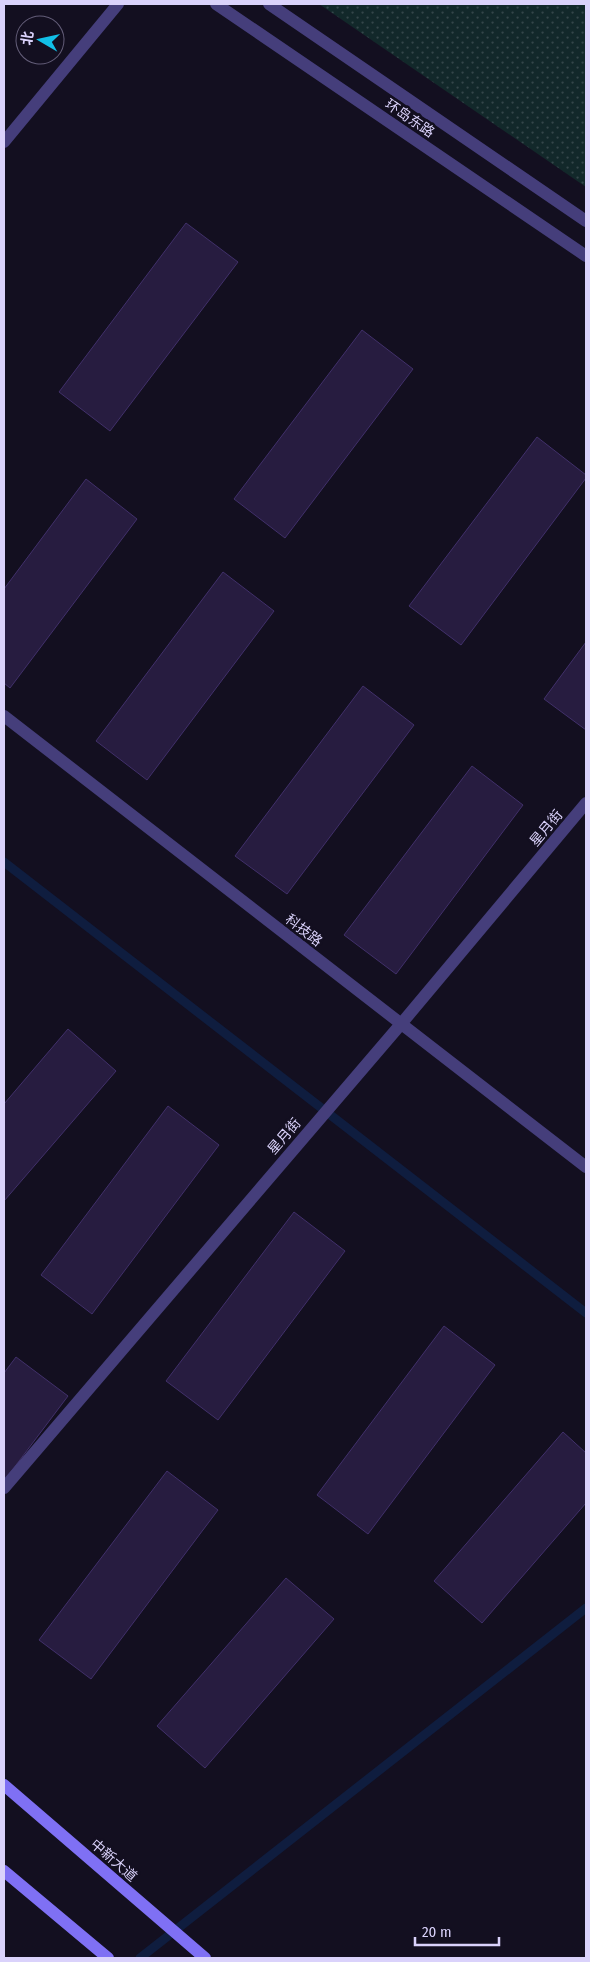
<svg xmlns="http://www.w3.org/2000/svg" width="590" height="1962" font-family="'Fira Sans Condensed','Noto Sans SC',sans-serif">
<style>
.grass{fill:url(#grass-dots)}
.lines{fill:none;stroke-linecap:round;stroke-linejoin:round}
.stream{stroke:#0f1d3f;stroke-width:9}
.building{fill:#271c40;stroke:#41306a}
.tertiary{stroke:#453e7b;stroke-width:12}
.secondary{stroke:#7f70f4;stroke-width:12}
.labels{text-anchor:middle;stroke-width:5;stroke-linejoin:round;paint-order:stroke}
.street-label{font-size:14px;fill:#dad2fb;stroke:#130f20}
</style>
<defs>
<pattern id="grass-dots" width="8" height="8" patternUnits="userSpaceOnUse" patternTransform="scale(1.25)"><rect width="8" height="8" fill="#12282a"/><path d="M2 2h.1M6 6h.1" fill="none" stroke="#34464a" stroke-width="1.8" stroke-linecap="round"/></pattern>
</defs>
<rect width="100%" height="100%" fill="#130f20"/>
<path class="grass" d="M 319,4 L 586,4 L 586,187 Z"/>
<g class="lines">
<path class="stream" d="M 4,862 L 586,1313
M 140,1958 L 586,1608"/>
</g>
<path class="building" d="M 186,223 L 238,262 L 110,431 L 59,392 Z
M 362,330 L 413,369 L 285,538 L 234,499 Z
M 537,437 L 586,475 L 586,478 L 461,645 L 409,606 Z
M 86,479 L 137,519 L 10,688 L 4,683 L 4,589 Z
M 223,572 L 274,611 L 147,780 L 96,741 Z
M 586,642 L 586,730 L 544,699 Z
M 363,686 L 414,725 L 287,894 L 235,856 Z
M 472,766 L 523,805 L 396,974 L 344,935 Z
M 68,1029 L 116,1071 L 4,1201 L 4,1104 Z
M 168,1106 L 219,1145 L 92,1314 L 41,1275 Z
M 294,1212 L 345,1251 L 218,1420 L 166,1381 Z
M 444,1326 L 495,1365 L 368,1534 L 317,1495 Z
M 16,1357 L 68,1396 L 4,1481 L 4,1373 Z
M 563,1432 L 586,1453 L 586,1503 L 482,1623 L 434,1581 Z
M 167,1471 L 218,1510 L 91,1679 L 39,1640 Z
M 286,1578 L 334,1619 L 205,1768 L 157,1726 Z"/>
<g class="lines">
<path class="tertiary" d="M 216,4 L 586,256
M 269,4 L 586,221
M 4,142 L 118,4
M 4,716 L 586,1167
M 4,1488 L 401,1024 L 586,803"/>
<path class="secondary" d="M 4,1785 L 205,1958
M 4,1871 L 108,1958"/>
</g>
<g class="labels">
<g class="street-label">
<text transform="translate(410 118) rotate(34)" y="5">环岛东路</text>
<text transform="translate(546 828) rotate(-50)" y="5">星月街</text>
<text transform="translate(304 930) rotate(38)" y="5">科技路</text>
<text transform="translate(284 1136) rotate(-49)" y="5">星月街</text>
<text transform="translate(114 1860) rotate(41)" y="5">中新大道</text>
</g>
</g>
<rect width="590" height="1962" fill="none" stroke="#dad2fb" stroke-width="10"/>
<g transform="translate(40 40) rotate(279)"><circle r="24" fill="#130f20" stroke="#635d78"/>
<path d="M0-4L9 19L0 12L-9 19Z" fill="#12bfe7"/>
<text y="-8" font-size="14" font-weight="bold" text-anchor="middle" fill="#dad2fb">北</text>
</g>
<path d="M415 1937v8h84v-8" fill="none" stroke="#dad2fb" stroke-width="2.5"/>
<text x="422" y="1937" font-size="15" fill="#dad2fb" stroke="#130f20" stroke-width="4" paint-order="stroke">20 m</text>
</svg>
